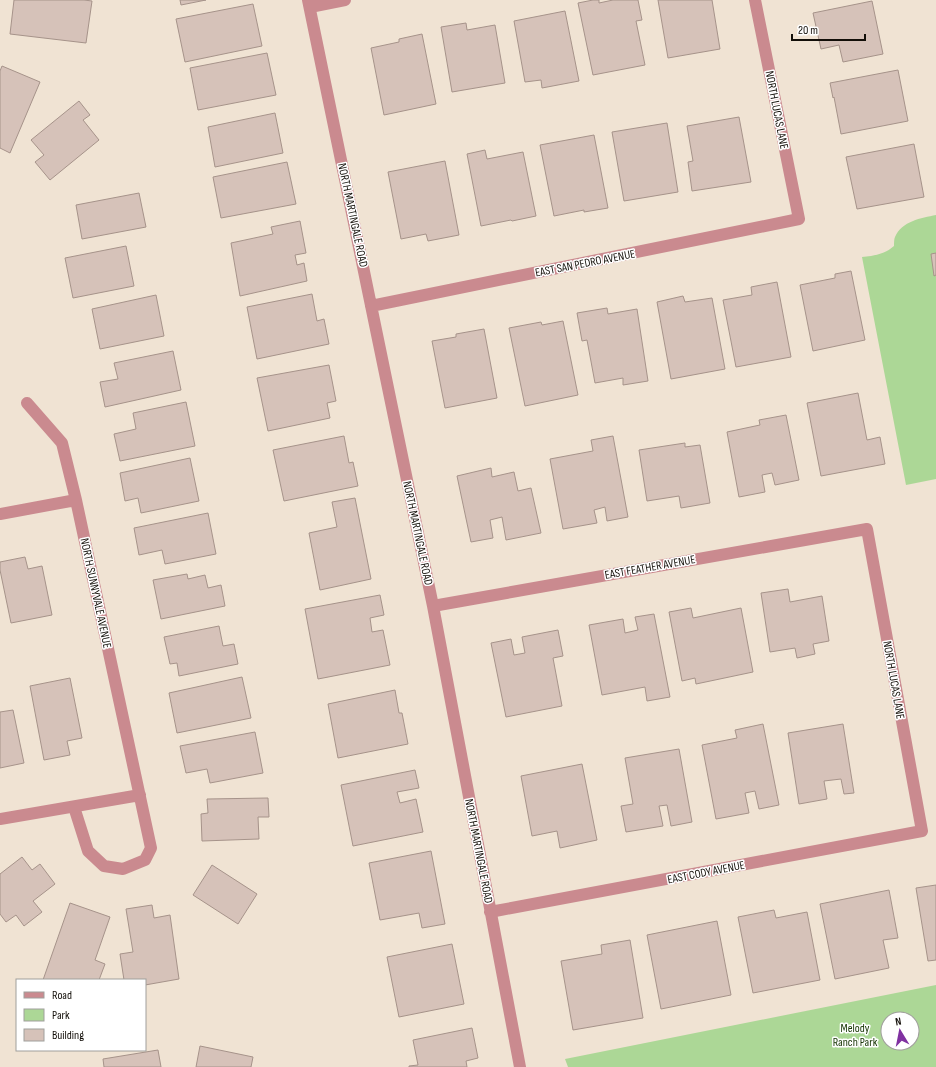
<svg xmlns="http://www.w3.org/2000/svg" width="936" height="1067" font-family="'Sofia Sans Condensed',sans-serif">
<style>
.park{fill:#acd796;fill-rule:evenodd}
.building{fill:#d6c2b9;stroke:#a6938a}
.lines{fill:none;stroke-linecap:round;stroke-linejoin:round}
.minor{stroke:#ca8a8f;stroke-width:12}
.labels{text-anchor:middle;stroke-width:3;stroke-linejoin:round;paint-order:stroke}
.street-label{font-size:12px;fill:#120e08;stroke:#fff}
.park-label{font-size:12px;fill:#143300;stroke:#fff}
</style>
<rect width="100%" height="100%" fill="#f0e3d3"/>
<path class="park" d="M 936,215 L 936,479 L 906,485 L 862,257 C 874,256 885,254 894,246 C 894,243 894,239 895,237 C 902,221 921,218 936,215 Z
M 936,985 L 936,1067 L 568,1067 L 565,1059 ZM 888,1019 L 912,1019 L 912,1043 L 888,1043 Z"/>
<path class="building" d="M 14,0 L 84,0 L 92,1 L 86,43 L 10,34 Z
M 180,0 L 206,0 L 181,5 Z
M 593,0 L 599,0 L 599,3 L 613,0 L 638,0 L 642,20 L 636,21 L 645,65 L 593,75 L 578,3 Z
M 658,0 L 712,0 L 720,49 L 668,58 Z
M 872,1 L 883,54 L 843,62 L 839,45 L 821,49 L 813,13 Z
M 253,4 L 262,46 L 185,62 L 176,19 Z
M 565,11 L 579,81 L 542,88 L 541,80 L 525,82 L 514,21 Z
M 466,23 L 467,30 L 495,25 L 505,83 L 452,92 L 441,27 Z
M 422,34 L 436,104 L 384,115 L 371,48 L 399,42 L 399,39 Z
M 267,53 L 276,95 L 198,110 L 190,68 Z
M 2,66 L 40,82 L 10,153 L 0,148 L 0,71 Z
M 898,70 L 908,121 L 841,134 L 834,97 L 833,98 L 830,83 Z
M 79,101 L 90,115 L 83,120 L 99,140 L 50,180 L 35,162 L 44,155 L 31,140 Z
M 275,113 L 283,153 L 215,167 L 208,127 Z
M 739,117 L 751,182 L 692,191 L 688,162 L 693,161 L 687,126 Z
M 667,123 L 678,192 L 624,201 L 612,132 Z
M 594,135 L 608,208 L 584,212 L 584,210 L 554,216 L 540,145 Z
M 914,144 L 924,197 L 857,209 L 846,157 Z
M 485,150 L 487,159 L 523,152 L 536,216 L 512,221 L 511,220 L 481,226 L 467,154 Z
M 445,161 L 459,235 L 428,241 L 426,234 L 401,239 L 388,172 Z
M 287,162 L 296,204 L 221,218 L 213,177 Z
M 139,193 L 146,227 L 82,239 L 76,205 Z
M 300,221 L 306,253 L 295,255 L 297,265 L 304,263 L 307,281 L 240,296 L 231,243 L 273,234 L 271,227 Z
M 126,246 L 134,286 L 73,298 L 65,258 Z
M 936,253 L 936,275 L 934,276 L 931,254 Z
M 851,271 L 865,340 L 813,351 L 800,285 L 835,278 L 835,274 Z
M 777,282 L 791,357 L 736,367 L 723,300 L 752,295 L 751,287 Z
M 312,294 L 317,321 L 324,319 L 329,344 L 257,359 L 247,307 Z
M 156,295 L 164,336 L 100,349 L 92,309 Z
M 683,296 L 685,302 L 712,298 L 725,369 L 671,379 L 657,302 Z
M 607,308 L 608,314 L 637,309 L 648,381 L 623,385 L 623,378 L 595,383 L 587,340 L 582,341 L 577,313 Z
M 563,321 L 578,395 L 525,406 L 509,328 L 541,322 L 542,325 Z
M 484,329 L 497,398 L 445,408 L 432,341 L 456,337 L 456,334 Z
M 173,351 L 181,390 L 105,407 L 100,382 L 118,379 L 114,363 Z
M 329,365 L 336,401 L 327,403 L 330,418 L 268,431 L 257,378 Z
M 858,393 L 867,440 L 880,437 L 885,464 L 821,476 L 807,403 Z
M 186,402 L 195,446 L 120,461 L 114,434 L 136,429 L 133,413 Z
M 786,415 L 799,480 L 775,485 L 772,473 L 762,475 L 765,492 L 739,497 L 727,432 L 760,425 L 759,420 Z
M 344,436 L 349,463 L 353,462 L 358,486 L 284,501 L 273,450 Z
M 613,436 L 628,517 L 607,521 L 605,507 L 594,510 L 597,523 L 563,529 L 550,459 L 593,451 L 591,440 Z
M 685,443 L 685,447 L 700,445 L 710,503 L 681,508 L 679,496 L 647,501 L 639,450 Z
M 190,458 L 199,501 L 141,513 L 138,498 L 125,501 L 120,473 Z
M 491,468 L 492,477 L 514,472 L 518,491 L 531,488 L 541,533 L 506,540 L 502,517 L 490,520 L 493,538 L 471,542 L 457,476 Z
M 355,498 L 371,579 L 320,590 L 309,533 L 337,527 L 332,502 Z
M 208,513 L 216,554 L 165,564 L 162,550 L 139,555 L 134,528 Z
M 25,557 L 28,569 L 42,566 L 52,615 L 11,623 L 0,570 L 0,562 Z
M 187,574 L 188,579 L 205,575 L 208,588 L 221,585 L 225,606 L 161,619 L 153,580 Z
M 788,589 L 790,602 L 822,596 L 829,641 L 813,644 L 815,654 L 797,658 L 795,648 L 770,652 L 761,593 Z
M 380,595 L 384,615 L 370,618 L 372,632 L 383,630 L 390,665 L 318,679 L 305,609 Z
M 691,608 L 693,618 L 741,608 L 753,672 L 696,684 L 695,678 L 682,681 L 669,612 Z
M 654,614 L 670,697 L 647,701 L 645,687 L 602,695 L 589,625 L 623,619 L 625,633 L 638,630 L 635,617 Z
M 219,626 L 223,646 L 234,644 L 238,664 L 179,676 L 177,663 L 170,664 L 164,637 Z
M 558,630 L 563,656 L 553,658 L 562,706 L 506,717 L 491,643 L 511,639 L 514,655 L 525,653 L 522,637 Z
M 242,677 L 251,718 L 177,733 L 169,693 Z
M 70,678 L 82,738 L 67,741 L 70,755 L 44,760 L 30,686 Z
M 395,690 L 399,713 L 402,713 L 408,744 L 338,758 L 328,704 Z
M 13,710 L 24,763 L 0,768 L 0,712 Z
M 763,724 L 779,805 L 759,809 L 755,791 L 745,793 L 749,813 L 716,819 L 702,745 L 737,738 L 735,730 Z
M 843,724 L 854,793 L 844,794 L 841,779 L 824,781 L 827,799 L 799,804 L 788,733 Z
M 255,732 L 263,773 L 210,783 L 207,769 L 186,773 L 180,746 Z
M 679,749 L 692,822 L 671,826 L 667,805 L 659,806 L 663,826 L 626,832 L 621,806 L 633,804 L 625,758 Z
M 582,764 L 597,840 L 560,848 L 557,831 L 532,836 L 521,776 Z
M 415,770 L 419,788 L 397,792 L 400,803 L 416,799 L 423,832 L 353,846 L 341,785 Z
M 268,798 L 269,817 L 258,817 L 259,839 L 202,841 L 201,814 L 208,813 L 207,799 Z
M 431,851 L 445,924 L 422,928 L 419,913 L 380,920 L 369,863 Z
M 22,857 L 32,870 L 40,864 L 55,884 L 33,901 L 42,912 L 24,926 L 16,915 L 6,922 L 0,914 L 0,874 Z
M 212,865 L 257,894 L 238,924 L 193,895 Z
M 936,885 L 936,960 L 928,961 L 916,888 Z
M 889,890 L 898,938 L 883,940 L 889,968 L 835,979 L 820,904 Z
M 70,903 L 110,917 L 95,960 L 105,964 L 99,980 L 43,980 Z
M 152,905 L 154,918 L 170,915 L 179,979 L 145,985 L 145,980 L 124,980 L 120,954 L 133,952 L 126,909 Z
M 774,910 L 776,918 L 807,912 L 820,980 L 753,993 L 738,917 Z
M 717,921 L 731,995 L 661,1009 L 647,935 Z
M 630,940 L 643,1018 L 573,1030 L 561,961 L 602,954 L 601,945 Z
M 452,944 L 464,1004 L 399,1017 L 387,957 Z
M 472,1028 L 478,1058 L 466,1061 L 467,1067 L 409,1067 L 409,1066 L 418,1065 L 413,1040 Z
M 200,1046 L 253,1057 L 251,1067 L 196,1067 Z
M 158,1050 L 161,1067 L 104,1067 L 103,1059 Z"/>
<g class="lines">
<path class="minor" d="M 308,0 L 433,606 L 520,1067
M 310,7 L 345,0
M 371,306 L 799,219 L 755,0
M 27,403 L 62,443 L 76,500 L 151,848 L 145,860 L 123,869 L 104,866 L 88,851 L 74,807
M 0,514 L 76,500
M 433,606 L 867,529 L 922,831 L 490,912
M 0,819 L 140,795"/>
</g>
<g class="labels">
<g class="street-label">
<text transform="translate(777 110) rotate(79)" y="4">NORTH LUCAS LANE</text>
<text transform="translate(353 215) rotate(78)" y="4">NORTH MARTINGALE ROAD</text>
<text transform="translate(585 263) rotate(-11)" y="4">EAST SAN PEDRO AVENUE</text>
<text transform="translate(418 533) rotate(78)" y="4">NORTH MARTINGALE ROAD</text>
<text transform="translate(650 567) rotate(-10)" y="4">EAST FEATHER AVENUE</text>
<text transform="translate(96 593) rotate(78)" y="4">NORTH SUNNYVALE AVENUE</text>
<text transform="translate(894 680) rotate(80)" y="4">NORTH LUCAS LANE</text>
<text transform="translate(479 851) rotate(79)" y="4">NORTH MARTINGALE ROAD</text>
<text transform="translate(706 872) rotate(-11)" y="4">EAST CODY AVENUE</text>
</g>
<g class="park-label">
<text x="855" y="1032">Melody<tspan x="855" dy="14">Ranch Park</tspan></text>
</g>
</g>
<rect x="16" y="979" width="130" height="72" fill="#ffffff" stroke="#a09f9c"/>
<rect x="24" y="992" width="20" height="6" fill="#ca8a8f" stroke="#a09f9c"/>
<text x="52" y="999" font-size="12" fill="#120e08">Road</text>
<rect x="24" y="1009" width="20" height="12" fill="#acd796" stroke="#a09f9c"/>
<text x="52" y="1019" font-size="12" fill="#120e08">Park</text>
<rect x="24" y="1029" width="20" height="12" fill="#d6c2b9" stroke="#a09f9c"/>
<text x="52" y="1039" font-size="12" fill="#120e08">Building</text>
<g transform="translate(900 1031) rotate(350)"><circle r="19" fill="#ffffff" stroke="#a09f9c"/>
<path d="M0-3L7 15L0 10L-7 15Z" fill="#8031a1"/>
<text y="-6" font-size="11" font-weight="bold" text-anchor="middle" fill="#120e08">N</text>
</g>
<path d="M792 34v6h73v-6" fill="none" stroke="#120e08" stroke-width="2"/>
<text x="798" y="34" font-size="12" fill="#120e08" stroke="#ffffff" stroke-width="3" paint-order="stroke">20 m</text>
</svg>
